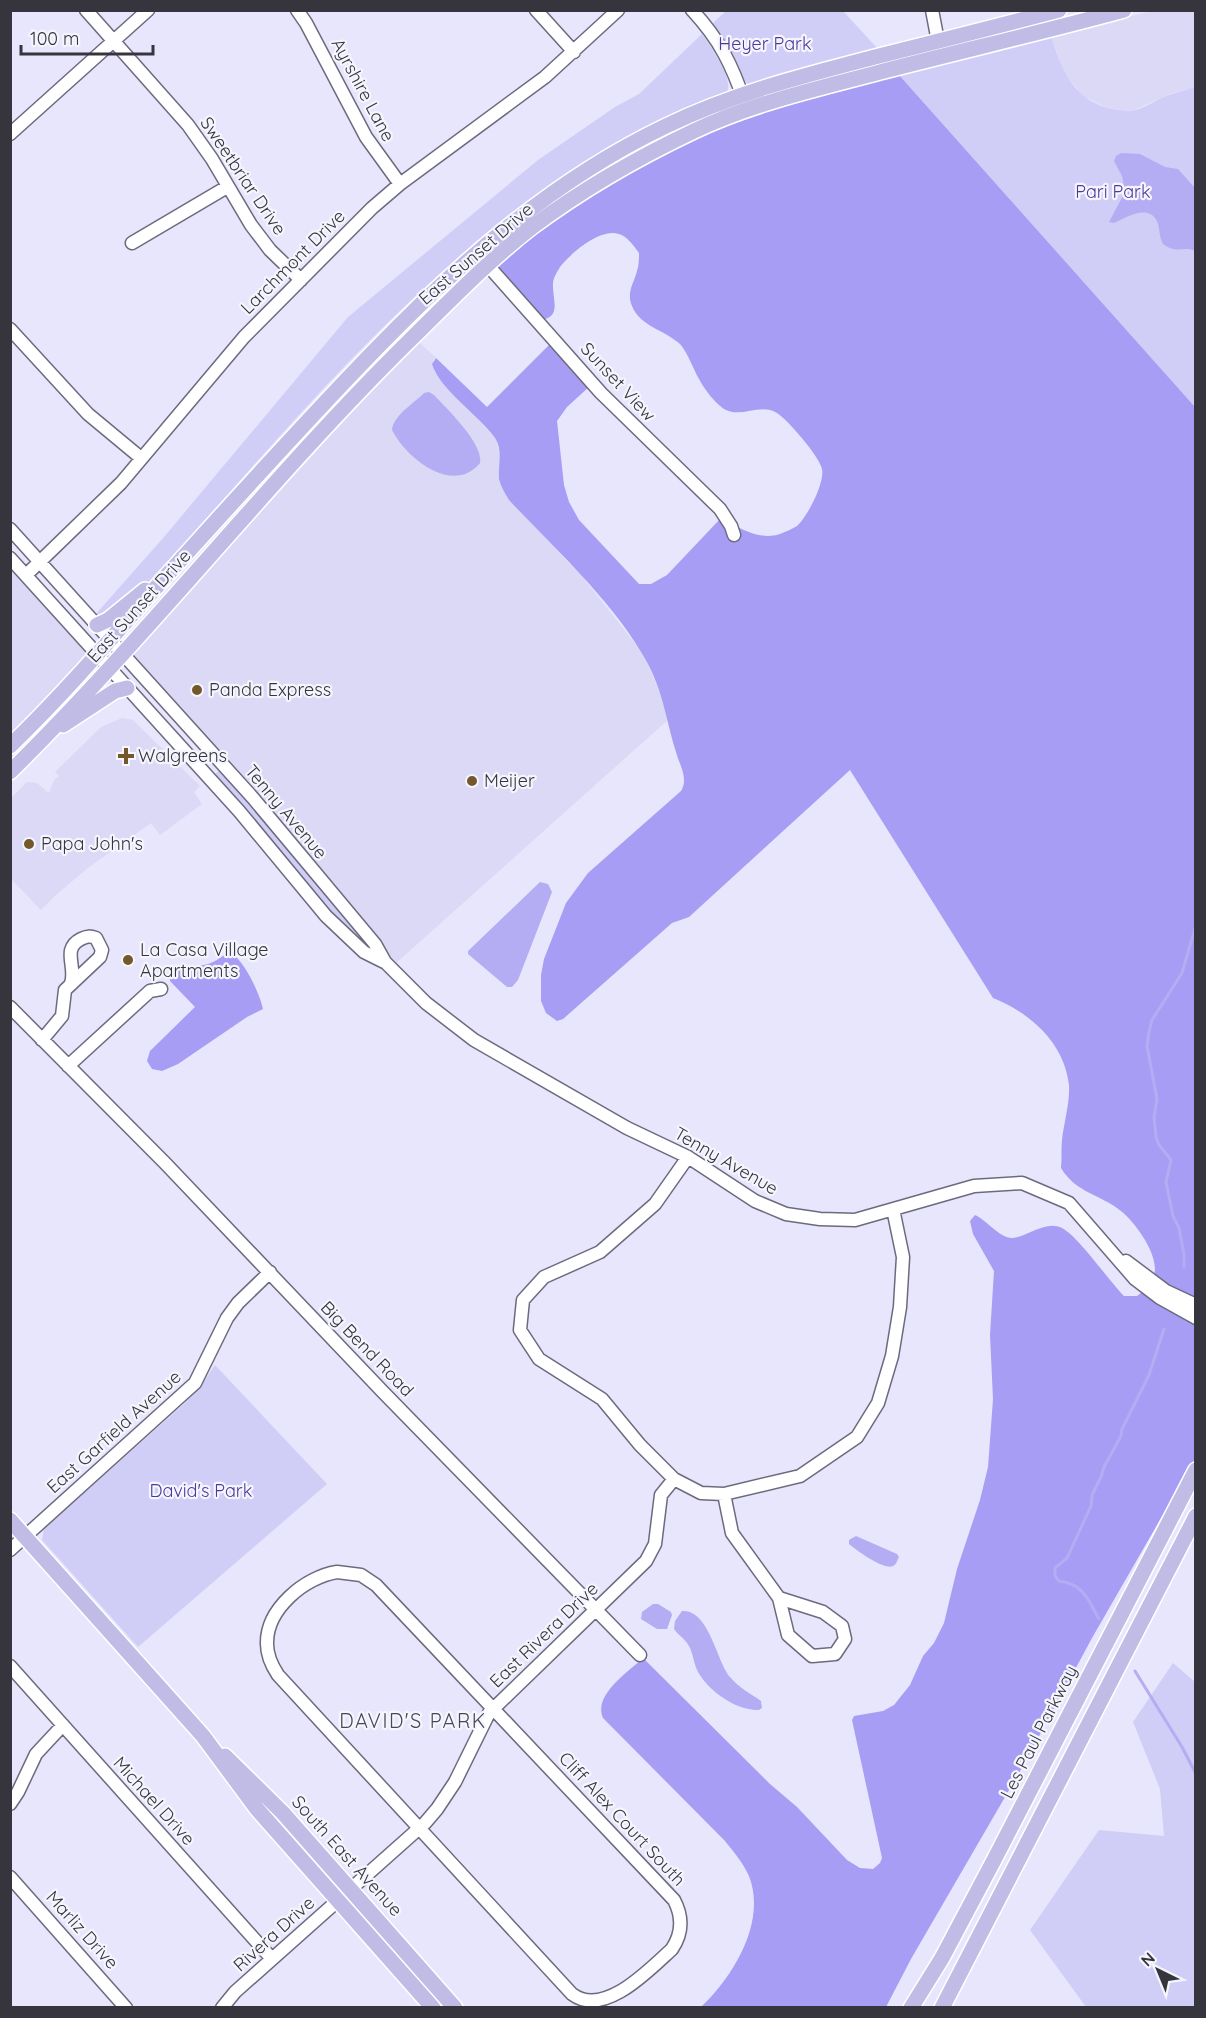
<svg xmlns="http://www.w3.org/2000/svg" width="1206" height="2018" font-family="Quicksand,sans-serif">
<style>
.built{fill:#dbd9f6}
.green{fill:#d0cef6}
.forest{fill:#a79df4}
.water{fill:#b4adf3}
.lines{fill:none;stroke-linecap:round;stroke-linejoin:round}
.stream{stroke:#b4adf3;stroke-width:3}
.minor-casing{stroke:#6c6a7d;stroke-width:15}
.major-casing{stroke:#fff;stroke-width:18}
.minor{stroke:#fff;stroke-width:12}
.major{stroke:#c0bce5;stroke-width:15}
.poi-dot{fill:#74582b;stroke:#f5f5fd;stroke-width:2}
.labels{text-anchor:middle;stroke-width:4.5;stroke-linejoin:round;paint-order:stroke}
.park-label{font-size:18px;fill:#4e389b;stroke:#f5f5fd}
.street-label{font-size:18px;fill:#36353e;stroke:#f5f5fd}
.poi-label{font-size:18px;fill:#36353e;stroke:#f5f5fd;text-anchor:start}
.neighbourhood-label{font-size:20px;letter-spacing:1.5px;fill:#484758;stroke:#f5f5fd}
</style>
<rect width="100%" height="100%" fill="#e7e6fc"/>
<path class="built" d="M 1152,11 L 1195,11 L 1195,87 L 1170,94 L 1134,110 L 1121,111 L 1103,106 L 1083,96 L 1064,73 L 1051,36 Z
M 419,342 L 436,358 L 433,360 L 434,371 L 441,381 L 472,412 L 497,441 L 500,464 L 499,478 L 561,555 L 581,575 L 637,646 L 648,665 L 658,688 L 669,719 L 395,964 L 123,656 L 189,591 L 299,468 Z
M 10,567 L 86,653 L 85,658 L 10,738 Z
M 122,718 L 133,720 L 200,786 L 194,792 L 202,804 L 160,835 L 151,823 L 89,867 L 57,894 L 41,910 L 11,879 L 11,798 L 27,782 L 37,783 L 49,793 L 54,780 L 59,776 L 55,772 L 101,727 Z"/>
<path class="green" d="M 726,11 L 843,11 L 878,49 L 748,84 L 743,79 L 731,50 L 713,23 Z
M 702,34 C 710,46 734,78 727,92 C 673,123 614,142 562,177 C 405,284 281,435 156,576 L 134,596 L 100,617 L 95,615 L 164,537 L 348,317 L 538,160 L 615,107 L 639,94 Z
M 1051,36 C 1061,68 1072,98 1108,108 C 1117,110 1126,112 1135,110 C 1147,107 1157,99 1169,95 C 1177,92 1187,90 1195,87 L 1195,407 L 899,75 Z
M 224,766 L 385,962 L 364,952 L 210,779 Z
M 215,1365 L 327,1484 L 138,1647 L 42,1540 L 44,1529 L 184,1404 L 201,1386 Z
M 1173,1663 L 1195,1682 L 1195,2007 L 1086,2007 L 1030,1930 L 1099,1830 L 1164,1836 L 1160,1789 L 1133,1722 Z"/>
<path class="forest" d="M 899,75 L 1195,407 L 1195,1459 L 1092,1638 L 1023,1766 L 911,1959 L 886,2007 L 701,2007 C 733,1977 767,1922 749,1876 C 743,1863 734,1852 725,1841 L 603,1718 C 593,1695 627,1673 643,1658 L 770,1784 L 797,1807 L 847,1860 L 860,1868 L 873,1869 L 880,1863 L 882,1858 L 852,1720 L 854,1716 L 883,1711 L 894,1705 L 910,1685 L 923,1656 L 934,1643 L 944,1623 L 957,1569 L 980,1500 L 988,1467 L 993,1399 L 990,1335 L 994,1271 L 973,1234 L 970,1221 L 975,1215 C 987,1220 1000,1239 1013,1238 C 1029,1236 1046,1220 1062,1228 C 1078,1236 1109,1281 1124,1296 L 1137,1296 C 1145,1290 1151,1284 1154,1275 C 1160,1256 1135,1222 1121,1211 C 1100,1194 1076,1193 1061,1168 C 1062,1159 1061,1149 1062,1140 C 1064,1122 1070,1103 1069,1085 C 1064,1042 1030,1013 993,998 L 850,770 L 689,917 L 672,923 L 563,1019 L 557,1021 L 546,1013 L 541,1001 L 541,975 L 544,959 L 566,903 L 588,873 L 681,791 C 689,778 679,764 676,752 C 666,720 664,695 648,664 C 616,604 556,550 509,500 C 505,493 501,487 499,479 C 498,465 503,450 495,438 C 478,414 440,390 432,364 L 436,358 L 487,407 L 552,342 L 590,386 L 567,407 L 557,421 L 564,485 L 569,502 L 579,520 L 639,584 L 651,584 L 667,575 L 721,518 C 740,528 759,541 780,534 C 785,532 792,529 797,526 C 807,517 825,483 822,469 C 820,457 787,419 777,413 C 760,402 741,419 724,409 C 712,401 700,383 694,369 C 690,361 687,353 681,345 C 666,330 640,327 632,306 C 626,293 634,283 637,271 C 639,265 639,259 639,253 C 633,245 628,237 619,234 C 600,228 571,253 560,267 C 557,272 553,278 553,284 C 552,299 563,318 539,320 L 499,267 L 504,259 C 567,209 632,166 706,134 C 768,107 834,91 899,75 Z
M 231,953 C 244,960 260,994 263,1009 L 247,1017 L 178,1064 L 162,1071 L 152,1069 L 147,1061 L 150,1051 L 195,1007 L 170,981 L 170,976 C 182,962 199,969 213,962 C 220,959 223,954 231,953 Z"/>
<path class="water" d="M 1121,153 L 1140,154 L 1165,167 L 1178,169 L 1195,188 L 1195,251 C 1184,245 1178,255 1163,244 C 1159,237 1160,228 1157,221 C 1148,203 1125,218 1114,223 L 1109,222 L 1125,192 L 1122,176 L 1114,161 L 1116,156 Z
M 429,392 L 434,395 C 447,409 484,444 480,463 C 453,496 406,458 392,430 C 393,416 414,403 424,393 Z
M 540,882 L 548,884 L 552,892 L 518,980 L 512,987 L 507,987 L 468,954 L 468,951 Z
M 856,1536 L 897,1554 L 899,1557 C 897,1560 897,1564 893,1566 C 885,1571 856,1550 849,1544 L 849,1540 Z
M 653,1604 L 658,1604 L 671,1612 L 672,1615 L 667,1629 L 657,1629 L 641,1619 L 642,1612 Z
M 682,1611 C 709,1609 716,1660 730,1677 C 739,1688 750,1693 761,1701 L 762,1708 L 759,1710 C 736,1711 707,1690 697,1670 C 693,1661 693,1651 687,1643 C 683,1637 678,1635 674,1629 L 675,1621 Z"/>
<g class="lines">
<path class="stream" d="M 1184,1267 L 1184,1255 L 1179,1228 L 1173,1216 L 1166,1182 L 1171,1160 L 1159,1145 L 1156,1137 L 1154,1117 L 1157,1099 L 1147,1046 L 1149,1032 L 1152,1020 L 1182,973 L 1196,925
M 1099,1619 C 1088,1600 1084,1584 1059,1581 L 1055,1576 L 1055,1568 L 1067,1558 L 1091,1506 L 1092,1495 L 1101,1477 L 1104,1467 L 1121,1436 L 1122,1429 L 1149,1375 L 1164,1329
M 1135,1671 L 1182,1747 L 1196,1774"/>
<defs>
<path id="minor" d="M 86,10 L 188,125 L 212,159 L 251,225 L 270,250 L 301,280
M 297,10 L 306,23 L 366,137 L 400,184
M 536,10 L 574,52
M 692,10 C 720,40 732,65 745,103
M 932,10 L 941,57
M 10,134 L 148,10
M 132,243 L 227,187
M 476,252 L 601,393 L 720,509 L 731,526 L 734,535
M 10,329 L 88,414 L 141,458
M 10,529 L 253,798 L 375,944 L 385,962 L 426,1003 L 474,1040 L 627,1128 L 688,1157 L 755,1201 L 786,1214 L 820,1219 L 855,1220 L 974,1186 L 1022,1183 L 1069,1203 L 1135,1279 L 1160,1298 L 1196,1318
M 10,558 L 239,811 L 326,916 L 364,952 L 384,962
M 26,575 L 121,483 L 244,337 L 372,208 L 400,184 L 545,77 L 618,10
M 10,1007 L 165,1163 L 383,1392 L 640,1655
M 42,1040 L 62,1016 L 65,990 L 100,957 L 102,950 L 96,938 C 90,936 87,936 81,939 C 61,949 77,967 71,983
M 68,1066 L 150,991 L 161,989
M 688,1157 L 655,1204 L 600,1252 L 544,1277 L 523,1300 L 520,1330 L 539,1359 L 602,1399 L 640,1445 L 674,1479 L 701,1493 L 724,1494 L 800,1476 L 857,1437 L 878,1403 L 892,1356 L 900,1307 L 903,1257 L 893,1209
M 1126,1261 L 1166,1291 L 1196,1305
M 724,1494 L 732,1533 L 779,1598 L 788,1635 L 812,1656 L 835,1654 L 845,1639 L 842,1626 L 823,1612 L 779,1598
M 10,1550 L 195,1383 L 227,1318 L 238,1303 L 270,1272
M 337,1572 L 361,1575 L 376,1585 L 674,1900 C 683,1917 682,1934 672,1949 C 649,1970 604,2018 572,1994 L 278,1675 C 272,1666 267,1656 267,1644 C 266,1609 305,1577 337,1572 Z
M 10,1666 L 272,1959
M 10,1804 L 18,1792 L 36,1754 L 63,1725
M 10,1877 L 126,2008
M 222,2008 L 235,1992 L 425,1823 L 437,1809 L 455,1782 L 489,1713 L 646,1561 L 655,1544 L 661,1495 L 674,1479"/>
<path id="major" d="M 97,625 L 108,620 L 145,590
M 63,725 L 115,691 L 127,688
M 10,746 C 66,692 116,633 167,575 C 235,500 303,424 374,351 C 460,262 553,180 666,126 C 734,93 806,75 879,56 C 939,41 999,26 1059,10
M 10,772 C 150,634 270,478 409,341 C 449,302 488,261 532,227 C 583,189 637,158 694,131 C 753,103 817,89 880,72 C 961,51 1043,32 1124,10
M 10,1520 L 203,1736 L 257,1809 L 433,2008
M 225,1756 L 283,1813 L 455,2008
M 911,2008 L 942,1958 L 994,1860 L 1196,1470
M 942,2008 L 1196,1516"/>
</defs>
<use href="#minor" class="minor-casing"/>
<use href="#major" class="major-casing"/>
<use href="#minor" class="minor"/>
<use href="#major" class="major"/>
</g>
<g class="poi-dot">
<circle cx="197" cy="690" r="6"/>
<path d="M123 747h6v6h6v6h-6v6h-6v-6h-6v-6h6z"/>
<circle cx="472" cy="781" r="6"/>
<circle cx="29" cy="844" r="6"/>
<circle cx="128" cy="960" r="6"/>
</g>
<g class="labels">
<g class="park-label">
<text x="765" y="50">Heyer Park</text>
<text x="1113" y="198">Pari Park</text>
<text x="201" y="1497">David's Park</text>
</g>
<g class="street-label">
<text transform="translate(363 90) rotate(62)" y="6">Ayrshire Lane</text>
<text transform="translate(243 176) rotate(56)" y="6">Sweetbriar Drive</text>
<text transform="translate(476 254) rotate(-41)" y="6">East Sunset Drive</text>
<text transform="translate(293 262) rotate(-45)" y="6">Larchmont Drive</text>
<text transform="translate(618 382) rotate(47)" y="6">Sunset View</text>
<text transform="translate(139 606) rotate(-48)" y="6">East Sunset Drive</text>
<text transform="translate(286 812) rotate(50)" y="6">Tenny Avenue</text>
<text transform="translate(726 1161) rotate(30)" y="6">Tenny Avenue</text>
<text transform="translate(367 1349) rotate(46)" y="6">Big Bend Road</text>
<text transform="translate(114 1432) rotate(-42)" y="6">East Garfield Avenue</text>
<text transform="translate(544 1635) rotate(-44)" y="6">East Rivera Drive</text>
<text transform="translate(1039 1732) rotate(-63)" y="6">Les Paul Parkway</text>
<text transform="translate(154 1801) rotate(48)" y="6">Michael Drive</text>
<text transform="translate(622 1819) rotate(47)" y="6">Cliff Alex Court South</text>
<text transform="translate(347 1856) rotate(48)" y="6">South East Avenue</text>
<text transform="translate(82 1930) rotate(48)" y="6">Marliz Drive</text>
<text transform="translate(274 1934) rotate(-42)" y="6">Rivera Drive</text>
</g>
<g class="poi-label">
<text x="209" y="696">Panda Express</text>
<text x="138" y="762">Walgreens</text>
<text x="484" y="787">Meijer</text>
<text x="41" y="850">Papa John's</text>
<text x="140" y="956">La Casa Village<tspan x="140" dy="21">Apartments</tspan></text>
</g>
<g class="neighbourhood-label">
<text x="413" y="1728">DAVID'S PARK</text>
</g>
</g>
<rect width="1206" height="2018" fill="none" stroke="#36353e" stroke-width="24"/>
<g transform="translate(1158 1970) rotate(317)" stroke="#f5f5fd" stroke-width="4.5" paint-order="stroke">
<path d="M0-4.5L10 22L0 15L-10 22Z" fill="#36353e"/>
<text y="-9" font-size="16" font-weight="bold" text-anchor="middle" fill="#36353e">N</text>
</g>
<path d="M21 45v9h132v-9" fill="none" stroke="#36353e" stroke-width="3"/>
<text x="30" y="45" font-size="18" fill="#36353e" stroke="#f5f5fd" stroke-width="4.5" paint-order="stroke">100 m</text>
</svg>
